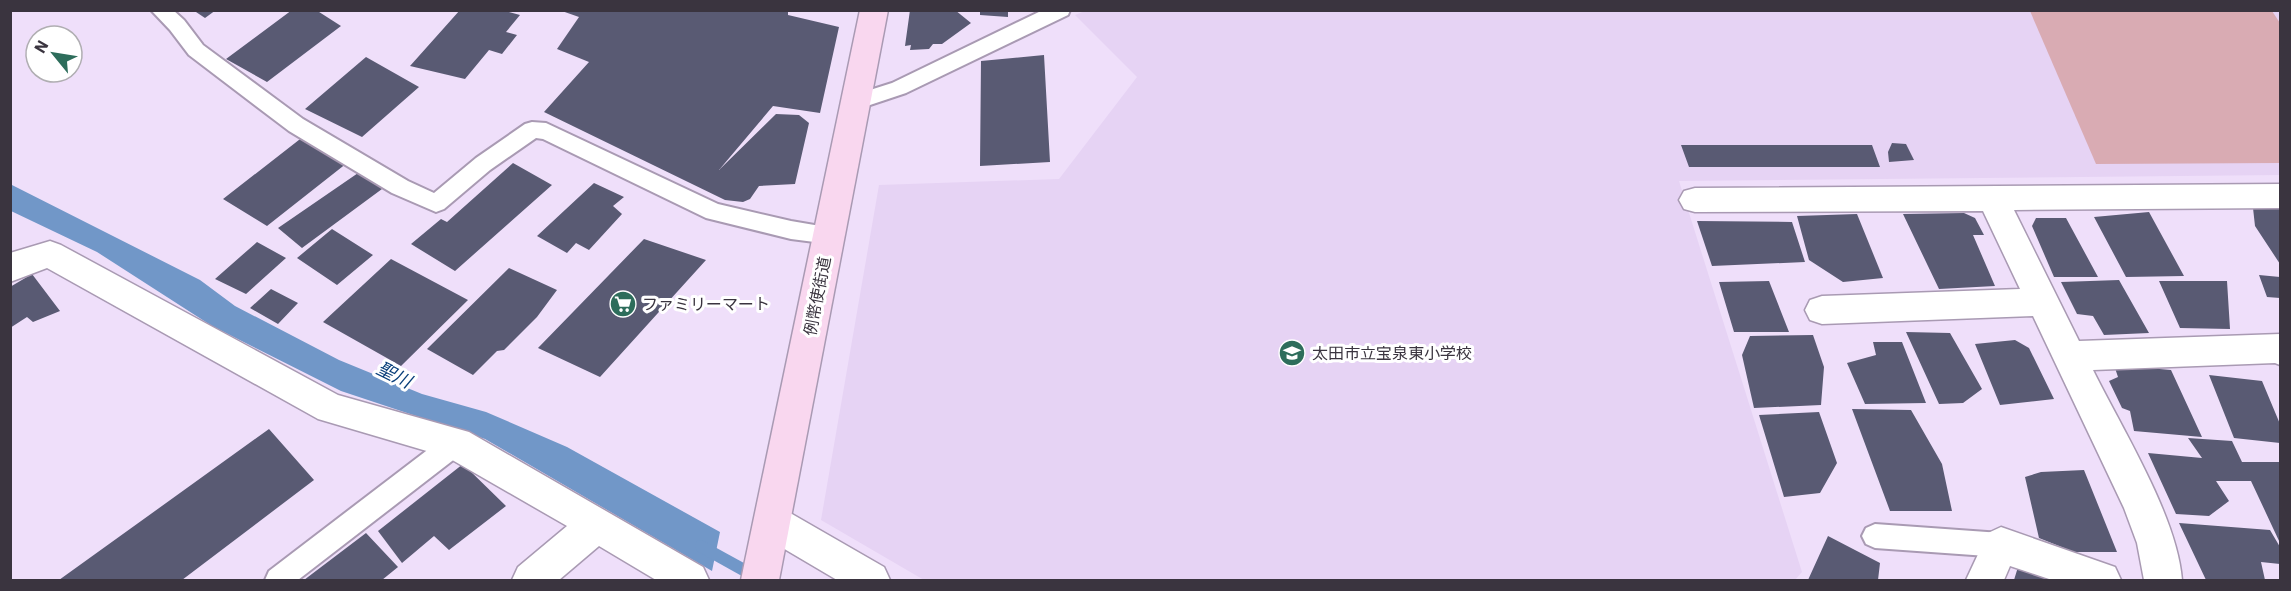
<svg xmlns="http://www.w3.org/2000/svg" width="2291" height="591" font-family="'IBM Plex Sans','Noto Sans JP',sans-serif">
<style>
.built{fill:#e6d3f4}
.green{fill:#d9abb3}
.water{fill:#7197c8}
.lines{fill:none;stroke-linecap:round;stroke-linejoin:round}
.stream{fill:#7197c8;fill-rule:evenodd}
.building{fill:#595a73}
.service-casing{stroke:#a99ab3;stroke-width:4}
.minor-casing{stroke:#a99ab3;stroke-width:3}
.secondary-casing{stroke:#a99ab3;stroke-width:3}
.service{fill:#fff;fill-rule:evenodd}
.minor{fill:#fff;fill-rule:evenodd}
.secondary{fill:#f9d7ef;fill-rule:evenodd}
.labels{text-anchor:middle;stroke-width:6;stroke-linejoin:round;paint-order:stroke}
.street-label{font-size:16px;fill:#3a343f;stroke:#fff}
.poi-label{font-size:16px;fill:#3a343f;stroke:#fff;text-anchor:start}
.water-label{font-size:18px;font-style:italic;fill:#093e7a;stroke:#fff}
</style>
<rect width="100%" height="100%" fill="#efdffa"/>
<path class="built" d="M 2279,10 L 2280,175 L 1679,181 L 1802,572 L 1795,580 L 924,580 L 821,520 L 879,185 L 1059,179 L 1137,77 L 1075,15 L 1085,11 Z"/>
<path class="green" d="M 2030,11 L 2272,11 L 2280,23 L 2280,163 L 2096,164 Z"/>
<path class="water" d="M 10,184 L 200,280 L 235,306 L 339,360 L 422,394 L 486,412 L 567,447 L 720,532 L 712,571 L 485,439 L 341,391 L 212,326 L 97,252 L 11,211 Z"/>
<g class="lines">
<path class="stream" d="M 702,540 L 766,575 L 768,580 L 749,580 L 697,551 L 695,546 L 697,541 Z"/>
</g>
<path class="building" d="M 193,10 L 216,10 L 205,18 Z
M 292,10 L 316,10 L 341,26 L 267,82 L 226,59 Z
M 460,10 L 501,10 L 520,15 L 506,32 L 517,35 L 502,54 L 489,50 L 465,79 L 410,66 Z
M 559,10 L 788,10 L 788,15 L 839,27 L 820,113 L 773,106 L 719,170 L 776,114 L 799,115 L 809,123 L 795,184 L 759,186 L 750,199 L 743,202 L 725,200 L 544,112 L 589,62 L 557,49 L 579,17 Z
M 910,10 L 955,10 L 971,23 L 942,44 L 933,44 L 929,49 L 910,50 L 911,45 L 905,46 Z
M 980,10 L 1008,10 L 1008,17 L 980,15 Z
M 1044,55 L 1050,162 L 980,166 L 981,61 Z
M 366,57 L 419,87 L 362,137 L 305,109 Z
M 304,136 L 347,163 L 267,226 L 223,199 Z
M 1892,143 L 1906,144 L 1914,160 L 1889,162 L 1888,152 Z
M 1681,145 L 1872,145 L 1880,167 L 1689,167 Z
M 513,163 L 552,185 L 455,271 L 411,244 L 441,219 L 447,222 Z
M 361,171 L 382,189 L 302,248 L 278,228 Z
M 594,183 L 624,197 L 613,206 L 622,214 L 589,250 L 576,243 L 567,253 L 537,236 Z
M 2253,208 L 2280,209 L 2280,264 L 2255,226 Z
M 2149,212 L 2184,276 L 2126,277 L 2094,217 Z
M 1964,213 L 1975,218 L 1984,235 L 1973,235 L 1995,286 L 1939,289 L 1903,214 Z
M 1857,214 L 1883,278 L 1843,282 L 1809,260 L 1797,216 Z
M 2036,218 L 2066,218 L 2098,277 L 2054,277 L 2032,226 Z
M 1697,221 L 1792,222 L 1805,262 L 1712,266 Z
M 332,229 L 373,255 L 337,285 L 297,258 Z
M 644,239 L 706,260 L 600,377 L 538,348 Z
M 257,242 L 286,258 L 246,294 L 215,279 Z
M 391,259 L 468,300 L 401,366 L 323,322 Z
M 509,268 L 557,290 L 537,317 L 504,350 L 497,351 L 473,375 L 427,349 Z
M 32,274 L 60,311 L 33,322 L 27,317 L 10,328 L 10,287 Z
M 2259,275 L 2280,277 L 2280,298 L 2267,297 Z
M 2119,280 L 2149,333 L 2104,335 L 2093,316 L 2077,314 L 2061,282 Z
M 1769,281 L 1789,332 L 1734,332 L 1719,282 Z
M 2159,281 L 2227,281 L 2230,329 L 2180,328 Z
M 271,289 L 298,303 L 278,324 L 250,308 Z
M 1906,332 L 1950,333 L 1982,389 L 1963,403 L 1939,404 Z
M 1813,335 L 1824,367 L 1821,405 L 1754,408 L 1742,355 L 1750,336 Z
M 2015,340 L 2029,348 L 2054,399 L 2000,405 L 1975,344 Z
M 1873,342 L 1902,342 L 1926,403 L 1865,404 L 1847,363 L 1876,355 Z
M 2114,365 L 2171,370 L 2202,437 L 2134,431 L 2130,411 L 2122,408 L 2109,381 L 2118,377 Z
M 2209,375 L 2262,381 L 2280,424 L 2280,443 L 2234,438 Z
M 1852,409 L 1911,410 L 1942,464 L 1952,511 L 1890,511 Z
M 1819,412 L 1837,463 L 1820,493 L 1784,497 L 1759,415 Z
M 269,429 L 314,480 L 182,580 L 59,580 Z
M 2188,438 L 2232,441 L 2242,462 L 2280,462 L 2280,543 L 2251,481 L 2216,481 L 2229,501 L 2209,516 L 2176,514 L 2148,453 L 2202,458 Z
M 463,464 L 506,506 L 449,550 L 434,536 L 402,563 L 378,531 Z
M 2084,470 L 2117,552 L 2074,552 L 2039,538 L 2025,477 L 2041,472 Z
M 2179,523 L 2270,530 L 2280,547 L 2280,564 L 2261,562 L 2265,580 L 2206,580 Z
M 366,533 L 398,567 L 382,580 L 304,580 Z
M 1828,536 L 1880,563 L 1878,580 L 1808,580 Z
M 2030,562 L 2074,580 L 2014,580 L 2018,567 Z"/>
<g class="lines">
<defs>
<path id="service" d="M 151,10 L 173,10 L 184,20 L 203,45 L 303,119 L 408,181 L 434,193 L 476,158 L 525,124 L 532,122 L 546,123 L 718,204 L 791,221 L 838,229 L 841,235 L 838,241 L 830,244 L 791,239 L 706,218 L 543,139 L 536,138 L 490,170 L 444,209 L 436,212 L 392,193 L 289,131 L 189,55 L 170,30 Z
M 1043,10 L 1070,10 L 1068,15 L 906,93 L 855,110 L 848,107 L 845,102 L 848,97 L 892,83 Z
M 456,432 L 465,435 L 468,443 L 465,451 L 298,580 L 265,580 L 269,571 L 447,435 Z
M 1875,524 L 2001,533 L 2010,536 L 2014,545 L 2010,554 L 2001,557 L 1875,548 L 1866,544 L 1862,536 L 1866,528 Z"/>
<path id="minor" d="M 2280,184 L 2280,208 L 2014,210 L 2079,341 L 2280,334 L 2280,365 L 2275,363 L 2093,370 C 2122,429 2177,516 2182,580 L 2144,580 L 2137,543 L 2124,508 L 2033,316 L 1822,324 L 1810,320 L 1805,310 L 1810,300 L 1822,296 L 2020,289 L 1983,211 L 1695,212 L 1684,209 L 1679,200 L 1684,191 L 1695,188 Z
M 50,241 L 61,245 L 338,395 L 469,432 L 703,567 L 709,580 L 656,580 L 599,546 L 559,580 L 512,580 L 518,567 L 567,526 L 447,457 L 318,419 L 47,268 L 10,282 L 10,253 Z
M 772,505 L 785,510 L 884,567 L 890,580 L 837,580 L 759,534 L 754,522 L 759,510 Z
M 2001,527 L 2115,567 L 2121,580 L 2052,580 L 2010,566 L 2004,580 L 1966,580 L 1988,533 Z"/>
<path id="secondary" d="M 860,10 L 888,10 L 779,580 L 741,580 Z"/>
</defs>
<use href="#service" class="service-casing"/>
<use href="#minor" class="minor-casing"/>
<use href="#secondary" class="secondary-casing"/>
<use href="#service" class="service"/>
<use href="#minor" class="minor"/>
<use href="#secondary" class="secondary"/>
</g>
<defs>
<symbol id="supermarket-disc" viewBox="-11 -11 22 22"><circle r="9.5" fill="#2d6d5b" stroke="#fff"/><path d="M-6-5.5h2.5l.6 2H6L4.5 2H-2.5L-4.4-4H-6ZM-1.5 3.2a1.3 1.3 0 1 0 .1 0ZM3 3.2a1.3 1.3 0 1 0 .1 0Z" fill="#fff"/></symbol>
<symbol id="school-disc" viewBox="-11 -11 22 22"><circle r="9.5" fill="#2d6d5b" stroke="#fff"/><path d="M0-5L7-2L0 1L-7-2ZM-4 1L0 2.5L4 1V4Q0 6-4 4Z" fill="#fff"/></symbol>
</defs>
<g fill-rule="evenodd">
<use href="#supermarket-disc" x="608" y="289" width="30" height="30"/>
<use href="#school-disc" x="1277" y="338" width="30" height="30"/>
</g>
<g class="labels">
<g class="street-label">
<text transform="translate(817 296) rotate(-79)" y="6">例幣使街道</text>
</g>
<g class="poi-label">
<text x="642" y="310">ファミリーマート</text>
<text x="1312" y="359">太田市立宝泉東小学校</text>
</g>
<g class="water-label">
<text transform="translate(394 375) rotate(26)" y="6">聖川</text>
</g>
</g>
<rect width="2291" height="591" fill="none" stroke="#3a343f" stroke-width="24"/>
<g transform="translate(54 54) rotate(300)"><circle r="28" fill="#ffffff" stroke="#b0aeb2" stroke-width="1.5"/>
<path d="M0-4.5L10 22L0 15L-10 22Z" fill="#2d6d5b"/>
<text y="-9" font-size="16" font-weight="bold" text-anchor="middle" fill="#3a343f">N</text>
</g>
</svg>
